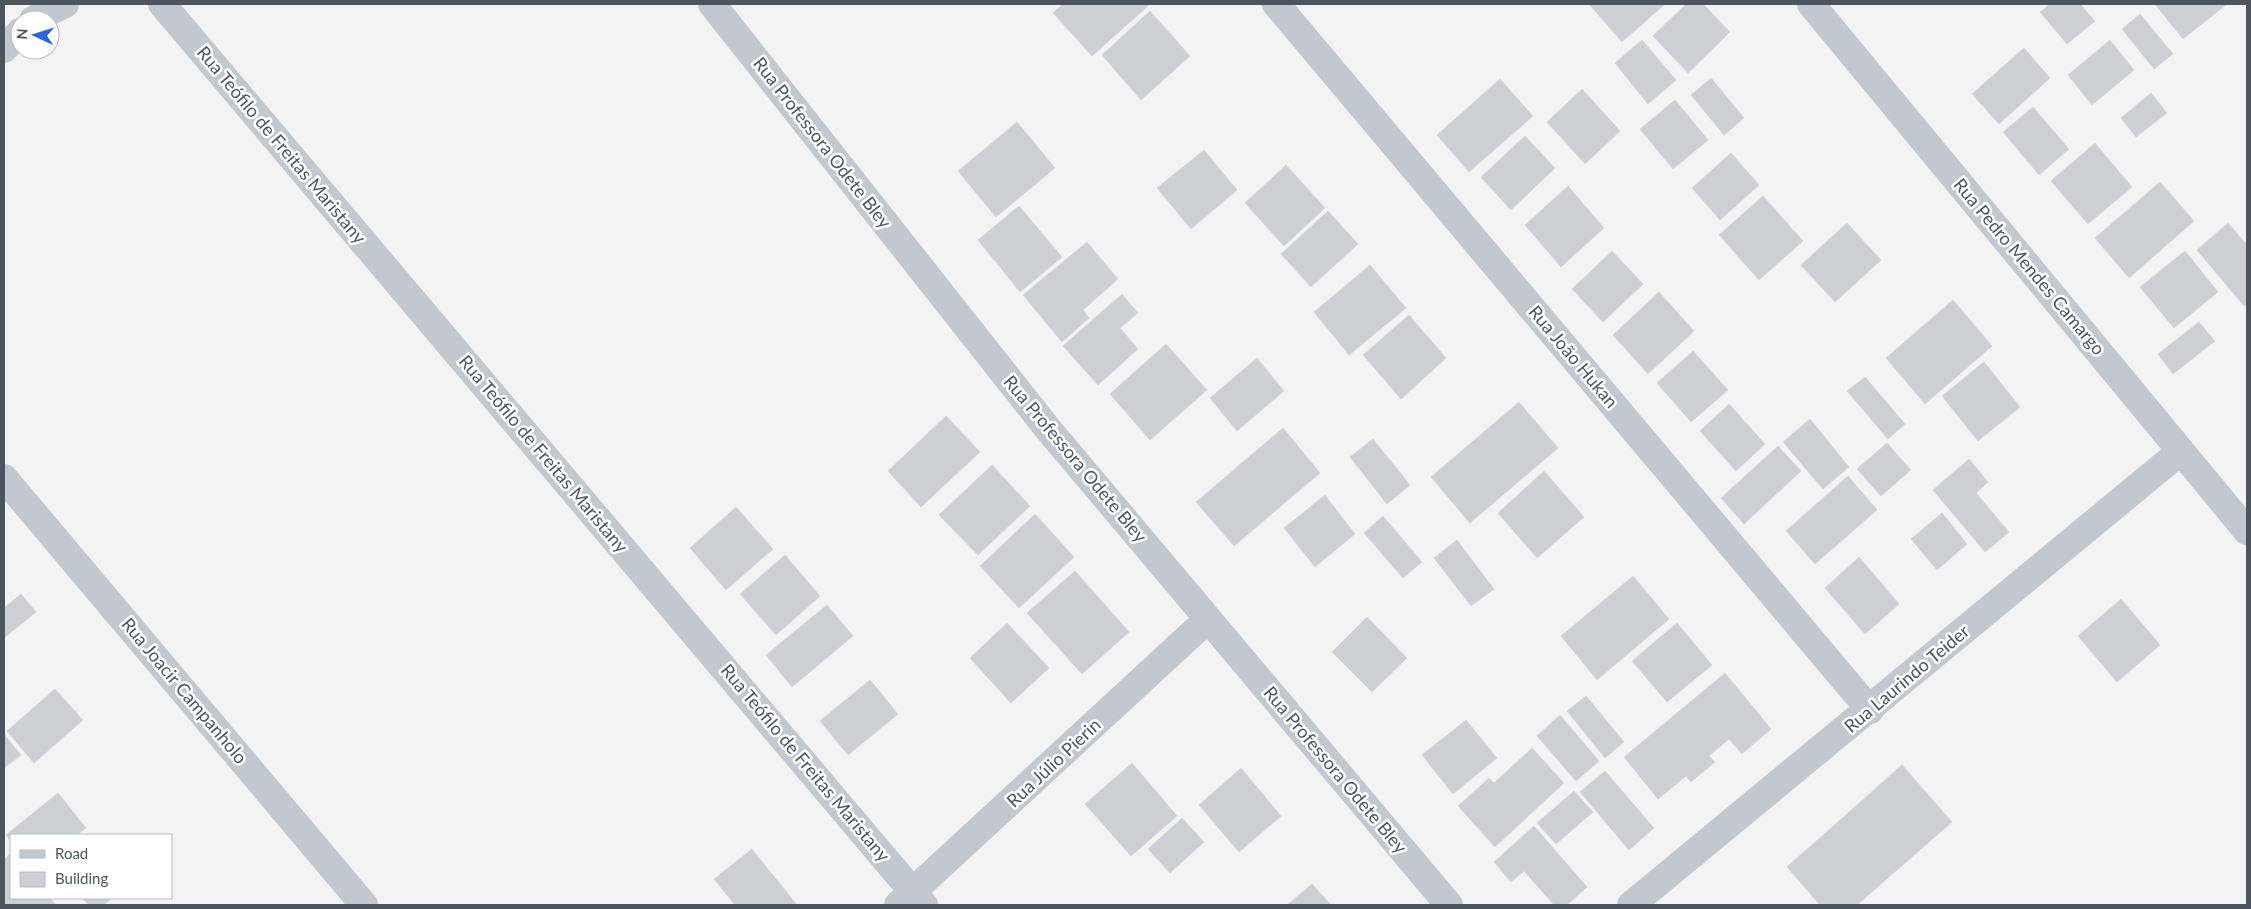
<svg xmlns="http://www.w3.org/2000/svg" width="2251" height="909" font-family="Lato,sans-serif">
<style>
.building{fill:#cdcfd4;stroke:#d7d8dd}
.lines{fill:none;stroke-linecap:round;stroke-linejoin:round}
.minor{stroke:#c2c8cf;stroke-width:28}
.tertiary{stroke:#c2c8cf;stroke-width:28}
.labels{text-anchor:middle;stroke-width:5;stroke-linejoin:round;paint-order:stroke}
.street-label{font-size:18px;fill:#4c545e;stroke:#fff}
</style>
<rect width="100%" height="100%" fill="#f4f3f3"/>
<path class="building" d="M 1063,4 L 1148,4 L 1149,5 L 1092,56 L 1053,13 Z
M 1589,4 L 1665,4 L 1622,42 Z
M 1686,4 L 1703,4 L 1730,32 L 1688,73 L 1653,36 Z
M 2050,4 L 2080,4 L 2095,21 L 2067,44 L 2040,12 Z
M 2155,4 L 2227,4 L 2183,39 Z
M 1150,11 L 1190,56 L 1141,100 L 1102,55 Z
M 2140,14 L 2173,54 L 2154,69 L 2122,29 Z
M 1642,40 L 1676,80 L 1648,104 L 1615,63 Z
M 2110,40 L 2134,70 L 2092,105 L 2068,75 Z
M 2024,48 L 2050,78 L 1999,124 L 1972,94 Z
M 1711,78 L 1744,118 L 1724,135 L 1691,95 Z
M 1500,79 L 1533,116 L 1469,172 L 1437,135 Z
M 1582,89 L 1620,131 L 1585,164 L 1547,122 Z
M 2151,93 L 2167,113 L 2136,137 L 2121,118 Z
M 1675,100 L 1708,140 L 1673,169 L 1640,129 Z
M 2033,107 L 2069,149 L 2039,175 L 2003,132 Z
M 1017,122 L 1055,168 L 996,217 L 958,171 Z
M 1525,136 L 1555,168 L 1511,210 L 1481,177 Z
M 2095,143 L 2132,187 L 2088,224 L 2051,181 Z
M 1204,150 L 1237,190 L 1191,229 L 1157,188 Z
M 1731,153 L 1759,185 L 1720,220 L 1692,188 Z
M 1286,165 L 1325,208 L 1284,246 L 1245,203 Z
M 2160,182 L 2194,221 L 2129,278 L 2095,238 Z
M 1568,186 L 1604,228 L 1561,267 L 1525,225 Z
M 1763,196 L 1803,241 L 1759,280 L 1719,235 Z
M 1019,206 L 1062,257 L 1020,292 L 978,240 Z
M 1328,211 L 1358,244 L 1311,287 L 1281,254 Z
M 1847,223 L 1881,260 L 1835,302 L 1801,265 Z
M 2228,223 L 2247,245 L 2247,304 L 2244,306 L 2197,250 Z
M 1087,242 L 1118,279 L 1083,310 L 1089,318 L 1062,342 L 1023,295 Z
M 1612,251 L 1643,284 L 1603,322 L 1572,289 Z
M 2185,251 L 2218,292 L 2174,328 L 2140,287 Z
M 1370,265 L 1406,308 L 1349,355 L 1314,312 Z
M 1659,292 L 1694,331 L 1648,374 L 1613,335 Z
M 1122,294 L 1138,313 L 1120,328 L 1138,349 L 1098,385 L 1063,346 Z
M 1953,300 L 1992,346 L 1925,404 L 1886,358 Z
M 1409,315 L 1446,358 L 1401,399 L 1363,355 Z
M 2199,322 L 2215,341 L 2173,374 L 2158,354 Z
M 1166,344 L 1207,390 L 1150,440 L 1110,394 Z
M 1693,351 L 1728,390 L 1691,422 L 1657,383 Z
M 1257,358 L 1284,391 L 1237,431 L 1210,398 Z
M 1984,362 L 2020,407 L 1978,441 L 1942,396 Z
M 1865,377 L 1905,424 L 1888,439 L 1847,391 Z
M 1519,402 L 1558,448 L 1470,523 L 1431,477 Z
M 1729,404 L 1765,444 L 1736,471 L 1700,431 Z
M 946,416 L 980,452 L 921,507 L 888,471 Z
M 1810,419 L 1849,467 L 1823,489 L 1783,442 Z
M 1283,428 L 1320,473 L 1234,546 L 1196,502 Z
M 1373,439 L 1410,485 L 1387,504 L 1350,457 Z
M 1887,443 L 1911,470 L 1881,496 L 1857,469 Z
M 1778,446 L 1801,471 L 1744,524 L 1721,498 Z
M 1969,459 L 1988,482 L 1976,493 L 2009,532 L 1985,552 L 1933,490 Z
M 992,465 L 1030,506 L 978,555 L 939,515 Z
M 1544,471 L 1584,517 L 1537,558 L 1498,513 Z
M 1848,476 L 1877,510 L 1815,564 L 1786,531 Z
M 1325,495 L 1355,534 L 1315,567 L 1284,528 Z
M 736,507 L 773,549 L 726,590 L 690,548 Z
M 1942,513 L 1967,544 L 1937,570 L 1911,539 Z
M 1035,514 L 1074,557 L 1019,608 L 980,566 Z
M 1383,516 L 1422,562 L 1403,578 L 1364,533 Z
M 1457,540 L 1494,589 L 1471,606 L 1434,558 Z
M 785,555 L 820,596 L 776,635 L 740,594 Z
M 1859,557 L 1899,604 L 1865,634 L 1825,588 Z
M 1075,571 L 1129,632 L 1082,674 L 1027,613 Z
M 1633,576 L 1669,619 L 1597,680 L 1561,636 Z
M 21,594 L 36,612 L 4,638 L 4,608 Z
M 2121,599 L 2160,645 L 2117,682 L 2078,636 Z
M 827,605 L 853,636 L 792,687 L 766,655 Z
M 1367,617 L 1407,658 L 1372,692 L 1332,652 Z
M 1007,623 L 1049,668 L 1011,703 L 970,658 Z
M 1677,623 L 1712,665 L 1667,702 L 1632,661 Z
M 1725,673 L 1771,729 L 1742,754 L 1729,739 L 1709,756 L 1715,762 L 1691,782 L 1686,776 L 1658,799 L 1624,757 Z
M 870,680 L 898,714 L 848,755 L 820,721 Z
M 55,689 L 83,720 L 34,763 L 7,731 Z
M 1586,696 L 1624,742 L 1605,758 L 1567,711 Z
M 1560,715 L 1599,761 L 1576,781 L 1537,736 Z
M 1466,720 L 1497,758 L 1453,794 L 1422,755 Z
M 4,734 L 21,755 L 4,768 Z
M 1532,748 L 1564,783 L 1495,847 L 1458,806 L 1489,778 L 1494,783 Z
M 1132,763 L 1177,816 L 1131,856 L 1085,804 Z
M 1902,765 L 1952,822 L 1857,905 L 1820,905 L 1787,867 Z
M 1241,768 L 1281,816 L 1239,852 L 1199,805 Z
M 1605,771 L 1654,828 L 1629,850 L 1580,792 Z
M 1574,791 L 1593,812 L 1556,844 L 1537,823 Z
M 58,793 L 86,828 L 77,835 L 11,835 L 11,842 L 6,835 Z
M 1182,818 L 1204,842 L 1170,873 L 1148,849 Z
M 1534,826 L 1587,887 L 1567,905 L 1554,905 L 1524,871 L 1511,882 L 1494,862 Z
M 752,849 L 797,905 L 735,905 L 714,879 Z
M 10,854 L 11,898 L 50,898 L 56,905 L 4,905 L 4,860 Z
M 1312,884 L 1331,905 L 1287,905 Z
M 82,898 L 112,898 L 104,905 L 89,905 Z"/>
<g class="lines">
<path class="minor" d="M 162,4 L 924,905
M 712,4 L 1048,429 L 1449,905
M 1276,4 L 1870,710
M 1811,4 L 2247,531
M 4,478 L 364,905
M 898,905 L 1208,619
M 1631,905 L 2181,451"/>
<path class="tertiary" d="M 33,20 L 65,4
M 4,49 L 20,32"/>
</g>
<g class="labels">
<g class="street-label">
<text transform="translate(822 143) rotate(52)" y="6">Rua Professora Odete Bley</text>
<text transform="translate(281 145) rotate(50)" y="6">Rua Teófilo de Freitas Maristany</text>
<text transform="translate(2029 267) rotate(50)" y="6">Rua Pedro Mendes Camargo</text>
<text transform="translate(1573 357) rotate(50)" y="6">Rua João Hukan</text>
<text transform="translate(543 454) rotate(50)" y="6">Rua Teófilo de Freitas Maristany</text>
<text transform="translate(1075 459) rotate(50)" y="6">Rua Professora Odete Bley</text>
<text transform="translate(1907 679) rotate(-40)" y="6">Rua Laurindo Teider</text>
<text transform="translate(184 691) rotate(50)" y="6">Rua Joacir Campanholo</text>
<text transform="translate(805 763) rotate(50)" y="6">Rua Teófilo de Freitas Maristany</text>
<text transform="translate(1054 763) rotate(-43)" y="6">Rua Júlio Pierin</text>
<text transform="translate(1335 770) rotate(50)" y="6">Rua Professora Odete Bley</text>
</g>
</g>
<rect width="2251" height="909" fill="none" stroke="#4c545e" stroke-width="10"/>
<rect x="10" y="834" width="162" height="65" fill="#ffffff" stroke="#b7bbbf"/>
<rect x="20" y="850" width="25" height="8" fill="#c2c8cf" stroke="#b7bbbf"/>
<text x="55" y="859" font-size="15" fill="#4c545e">Road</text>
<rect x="20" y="872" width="25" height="15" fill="#cdcfd4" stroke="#b7bbbf"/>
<text x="55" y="884" font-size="15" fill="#4c545e">Building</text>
<g transform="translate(35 35) rotate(274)"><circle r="24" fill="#ffffff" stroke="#b7bbbf"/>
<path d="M0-4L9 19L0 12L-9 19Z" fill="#2e65d3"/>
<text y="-8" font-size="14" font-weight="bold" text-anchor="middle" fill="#4c545e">N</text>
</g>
</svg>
